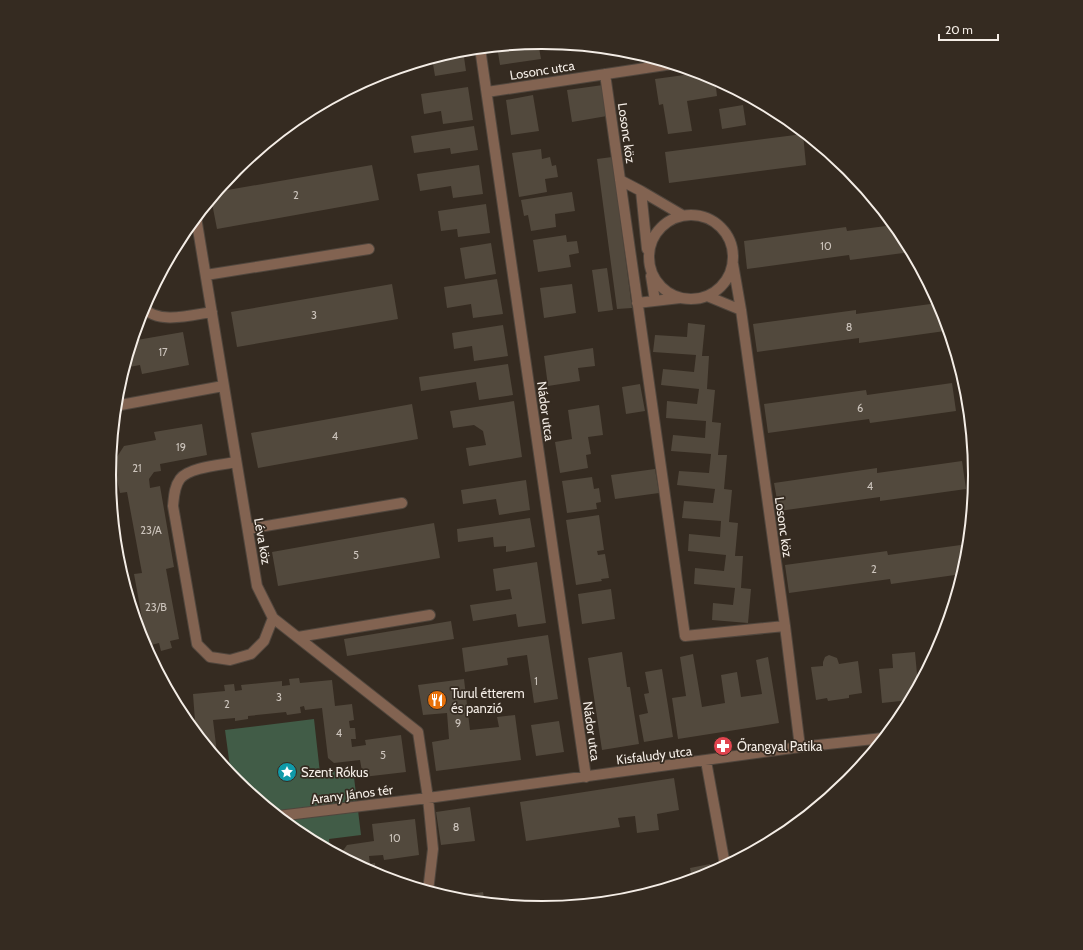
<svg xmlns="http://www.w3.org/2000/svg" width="1083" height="950" font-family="Cabin,sans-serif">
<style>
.green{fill:#415c47}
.building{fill:#52493d}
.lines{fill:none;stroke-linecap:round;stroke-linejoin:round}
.minor-casing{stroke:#50463d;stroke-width:12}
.minor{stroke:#826351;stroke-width:10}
.labels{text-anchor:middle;stroke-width:3.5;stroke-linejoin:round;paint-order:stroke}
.number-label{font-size:11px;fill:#ccc4bc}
.street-label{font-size:13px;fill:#f4ede6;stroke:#352b21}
.poi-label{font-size:13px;fill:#f4ede6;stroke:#352b21;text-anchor:start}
.rim{fill:none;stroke:#f4ede6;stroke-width:2}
</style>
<rect width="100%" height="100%" fill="#352b21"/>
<path class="green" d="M 314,719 L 320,773 L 353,769 L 361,835 L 329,839 L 330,850 L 301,835 L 235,781 L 225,768 L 230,767 L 225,730 Z"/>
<path class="building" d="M 538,42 L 541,59 L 500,65 L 497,46 Z
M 457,50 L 463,50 L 466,71 L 435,76 L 432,58 Z
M 699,73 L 715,79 L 717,96 L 687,101 L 692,131 L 668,134 L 663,104 L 659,105 L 655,79 Z
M 603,85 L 607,116 L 572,122 L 567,90 Z
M 468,87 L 473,120 L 443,124 L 441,111 L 424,114 L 421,94 Z
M 533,95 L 539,131 L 511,135 L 506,100 Z
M 743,105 L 746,125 L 722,129 L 719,109 Z
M 474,126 L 478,150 L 451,154 L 450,148 L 414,153 L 411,136 Z
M 803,134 L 806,165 L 669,183 L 665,152 Z
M 541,149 L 542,159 L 550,157 L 552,166 L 556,165 L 558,177 L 545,179 L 547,192 L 519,197 L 512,153 Z
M 612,157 L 632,308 L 617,309 L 597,159 Z
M 372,165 L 379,200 L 217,229 L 211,198 L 216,192 Z
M 479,165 L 483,194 L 453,198 L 451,186 L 420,191 L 417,174 Z
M 572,192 L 575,211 L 555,214 L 556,227 L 531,231 L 528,215 L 524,216 L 521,200 Z
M 486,204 L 490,233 L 458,237 L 457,229 L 441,231 L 438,211 Z
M 894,225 L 902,235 L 911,252 L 850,260 L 849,255 L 747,269 L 744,241 L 846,227 L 847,231 Z
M 566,235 L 567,242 L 577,241 L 579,253 L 569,255 L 571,267 L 538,272 L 533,240 Z
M 491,243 L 496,274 L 465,279 L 460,248 Z
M 607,268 L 613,310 L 598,312 L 592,270 Z
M 497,279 L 503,314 L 473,318 L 471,304 L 447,308 L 444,287 Z
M 392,284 L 398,319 L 237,347 L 231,312 Z
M 572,284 L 576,313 L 544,318 L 540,288 Z
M 938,303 L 943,313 L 945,331 L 859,343 L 859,338 L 757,352 L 753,324 L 856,310 L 856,314 Z
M 688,323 L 705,325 L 702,356 L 709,356 L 707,389 L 715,390 L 712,422 L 721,423 L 718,455 L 727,455 L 724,489 L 732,490 L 729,522 L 738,523 L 735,556 L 743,556 L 741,588 L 751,589 L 748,623 L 712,620 L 713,603 L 733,605 L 735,588 L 694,584 L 695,568 L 724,571 L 726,555 L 688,551 L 689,534 L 720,537 L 721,521 L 682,518 L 684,501 L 713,503 L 715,489 L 677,485 L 679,471 L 709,473 L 711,454 L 671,451 L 673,435 L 705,438 L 706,421 L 666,418 L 667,401 L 697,404 L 699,389 L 661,385 L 663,369 L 694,372 L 696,355 L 653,352 L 655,335 L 687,337 Z
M 503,325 L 508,356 L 474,361 L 472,346 L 454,349 L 452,333 Z
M 183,332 L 189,365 L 142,374 L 140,365 L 124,368 L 134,334 L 136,334 L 137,340 Z
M 593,348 L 595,366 L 578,368 L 580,381 L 548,386 L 544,356 Z
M 508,364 L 513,395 L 479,400 L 476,382 L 421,391 L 419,377 Z
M 952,383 L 956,411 L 870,423 L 869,419 L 768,433 L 764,404 L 866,390 L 867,395 Z
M 640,384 L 645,411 L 626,414 L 622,387 Z
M 514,401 L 522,457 L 469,466 L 466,448 L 486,445 L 483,431 L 474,425 L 453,428 L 450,411 Z
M 412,404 L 418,439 L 258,468 L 251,433 Z
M 599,405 L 603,435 L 588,437 L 591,454 L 586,455 L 588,468 L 560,473 L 555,442 L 572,439 L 568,410 Z
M 202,424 L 207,455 L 160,464 L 161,471 L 154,472 L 149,479 L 150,488 L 160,486 L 174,567 L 166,569 L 179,639 L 170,641 L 172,648 L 161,651 L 159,643 L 147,646 L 134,574 L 142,573 L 127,492 L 120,493 L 113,463 L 124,446 L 156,440 L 154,432 Z
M 962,461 L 966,489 L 880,501 L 880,497 L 779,511 L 774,483 L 877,468 L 877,473 Z
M 655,469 L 659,493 L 615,499 L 611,475 Z
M 592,477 L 594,489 L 599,488 L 601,502 L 596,503 L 597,509 L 567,513 L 562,481 Z
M 526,480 L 530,510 L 499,515 L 496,499 L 463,504 L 461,490 Z
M 599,515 L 604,550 L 597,551 L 598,555 L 605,554 L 609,578 L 601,579 L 602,581 L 576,585 L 566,520 Z
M 530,518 L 535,547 L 506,552 L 506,546 L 494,547 L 493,537 L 458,542 L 457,529 Z
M 434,523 L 440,558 L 278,586 L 272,552 Z
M 968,544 L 966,560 L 962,574 L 891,584 L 890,579 L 789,593 L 785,565 L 887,551 L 888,555 Z
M 537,562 L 546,623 L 518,627 L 516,614 L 473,621 L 470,605 L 512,599 L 510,589 L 496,591 L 493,569 Z
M 611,589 L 615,619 L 582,624 L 578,594 Z
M 451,621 L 454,639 L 347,656 L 344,639 Z
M 548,635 L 558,699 L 534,703 L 527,655 L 507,658 L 508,665 L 465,672 L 462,648 Z
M 622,652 L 627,687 L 630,687 L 639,744 L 602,750 L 588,658 Z
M 915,652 L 918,685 L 910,700 L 882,703 L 879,669 L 893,668 L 892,654 Z
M 693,654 L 702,707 L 725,703 L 721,675 L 737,672 L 741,697 L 762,694 L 756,660 L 768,657 L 779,723 L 678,739 L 672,698 L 686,696 L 680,657 Z
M 829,655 L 837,658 L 839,664 L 858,661 L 862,693 L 849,695 L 849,698 L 828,701 L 827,698 L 816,700 L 811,667 L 823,666 L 823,662 L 825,657 Z
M 662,669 L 673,737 L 644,742 L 639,715 L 648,713 L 644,694 L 649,693 L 645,672 Z
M 299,678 L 300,683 L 332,680 L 335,706 L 352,704 L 354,720 L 349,721 L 350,728 L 355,728 L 356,739 L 351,739 L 352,747 L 366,745 L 365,740 L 401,735 L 406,772 L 363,777 L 360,760 L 334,763 L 328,758 L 322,708 L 305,710 L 304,706 L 300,707 L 301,713 L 287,715 L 286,712 L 248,716 L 248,719 L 235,721 L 235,718 L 213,720 L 217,753 L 215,756 L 186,722 L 195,721 L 193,694 L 225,691 L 224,685 L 234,684 L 235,691 L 242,690 L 241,685 L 282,681 L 282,686 L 290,685 L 289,679 Z
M 464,679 L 470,730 L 499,727 L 497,717 L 515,715 L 521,760 L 436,771 L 432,742 L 449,739 L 447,713 L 423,715 L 418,685 Z
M 559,721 L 564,752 L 536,756 L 531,725 Z
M 674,778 L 679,810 L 657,814 L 659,830 L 637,833 L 635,816 L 618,818 L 620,827 L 526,841 L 520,802 Z
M 470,807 L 475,841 L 441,845 L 436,812 Z
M 415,819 L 419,855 L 384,860 L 383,855 L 369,856 L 370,864 L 375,863 L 376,874 L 374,874 L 343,858 L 342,852 L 347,845 L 374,841 L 372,824 Z
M 710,864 L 712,872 L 692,880 L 690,868 Z
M 483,892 L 485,902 L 455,899 L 454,896 Z"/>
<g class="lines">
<defs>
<path id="minor" d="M 480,48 L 586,777
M 605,74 L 685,636 L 785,626
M 487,92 L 672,64
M 620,180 L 641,191
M649 257a42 42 0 1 1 84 0a42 42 0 1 1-84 0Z
M 196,217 L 257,586 L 273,618 L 418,732 L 428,798 L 433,849 L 428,891
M 647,249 L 641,191 L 682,215
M 733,264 L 741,310 L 785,626 L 800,747
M 206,275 L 369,249
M 651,276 L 655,301
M 707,296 L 741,310
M 637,303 L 680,298
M 143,307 C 157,325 192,315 212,312
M 115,406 L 223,386
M 236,462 C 222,465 189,467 180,479 C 174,487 174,497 173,506 L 197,644 L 210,657 L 230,660 L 251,654 L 264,641 L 273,618
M 248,529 L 402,503
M 298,637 L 430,615
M 706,761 L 725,865
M 278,816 L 428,798 L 800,747 L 883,738"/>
</defs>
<use href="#minor" class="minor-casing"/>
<use href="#minor" class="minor"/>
</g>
<defs>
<symbol id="restaurant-disc" viewBox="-11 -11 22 22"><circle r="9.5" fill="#e8710a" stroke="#352b21"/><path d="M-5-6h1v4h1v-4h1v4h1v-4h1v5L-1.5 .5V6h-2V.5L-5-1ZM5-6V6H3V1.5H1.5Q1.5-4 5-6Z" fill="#fff"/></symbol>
<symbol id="pharmacy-disc" viewBox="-11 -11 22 22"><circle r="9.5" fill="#e0444e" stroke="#352b21"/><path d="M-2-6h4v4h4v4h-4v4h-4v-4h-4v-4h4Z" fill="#fff"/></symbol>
<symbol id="sight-disc" viewBox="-11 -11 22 22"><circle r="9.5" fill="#0f9aa8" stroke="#352b21"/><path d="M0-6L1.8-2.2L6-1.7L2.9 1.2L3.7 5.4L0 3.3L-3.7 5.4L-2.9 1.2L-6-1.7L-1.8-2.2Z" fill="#fff"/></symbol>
</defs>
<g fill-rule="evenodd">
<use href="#restaurant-disc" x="426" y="689" width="22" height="22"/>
<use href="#pharmacy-disc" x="712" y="735" width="22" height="22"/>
<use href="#sight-disc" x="276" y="761" width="22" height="22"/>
</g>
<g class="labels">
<g class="number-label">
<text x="296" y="199">2</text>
<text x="826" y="250">10</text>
<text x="314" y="319">3</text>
<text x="849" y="331">8</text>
<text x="163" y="356">17</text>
<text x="860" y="412">6</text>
<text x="335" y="440">4</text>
<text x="181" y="451">19</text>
<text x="137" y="472">21</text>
<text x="870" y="490">4</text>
<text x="151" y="534">23/A</text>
<text x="356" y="559">5</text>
<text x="874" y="573">2</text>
<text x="156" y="611">23/B</text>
<text x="536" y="685">1</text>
<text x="279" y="701">3</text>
<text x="227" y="708">2</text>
<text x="458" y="727">9</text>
<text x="339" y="737">4</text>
<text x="383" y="759">5</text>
<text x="456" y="831">8</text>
<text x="395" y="842">10</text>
</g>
<g class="street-label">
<text transform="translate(542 70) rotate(-9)" y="5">Losonc utca</text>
<text transform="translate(627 133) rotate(82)" y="5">Losonc köz</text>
<text transform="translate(546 411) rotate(82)" y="5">Nádor utca</text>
<text transform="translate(784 527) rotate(82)" y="5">Losonc köz</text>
<text transform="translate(263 541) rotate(80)" y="5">Léva köz</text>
<text transform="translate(592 731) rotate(82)" y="5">Nádor utca</text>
<text transform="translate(654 755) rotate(-7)" y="5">Kisfaludy utca</text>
<text transform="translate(352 794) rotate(-7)" y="5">Arany János tér</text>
</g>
<g class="poi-label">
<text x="451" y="698">Turul étterem<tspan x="451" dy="15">és panzió</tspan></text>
<text x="737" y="751">Őrangyal Patika</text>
<text x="301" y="777">Szent Rókus</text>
</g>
</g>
<path d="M0 0H1083V950H0ZM116 475a426 426 0 1 1 852 0a426 426 0 1 1-852 0Z" fill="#352b21" fill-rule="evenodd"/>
<path class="rim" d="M116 475a426 426 0 1 1 852 0a426 426 0 1 1-852 0Z"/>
<path d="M939 34v6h59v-6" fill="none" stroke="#f4ede6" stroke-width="2"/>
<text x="945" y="34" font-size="12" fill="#f4ede6" stroke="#352b21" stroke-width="3" paint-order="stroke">20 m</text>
</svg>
